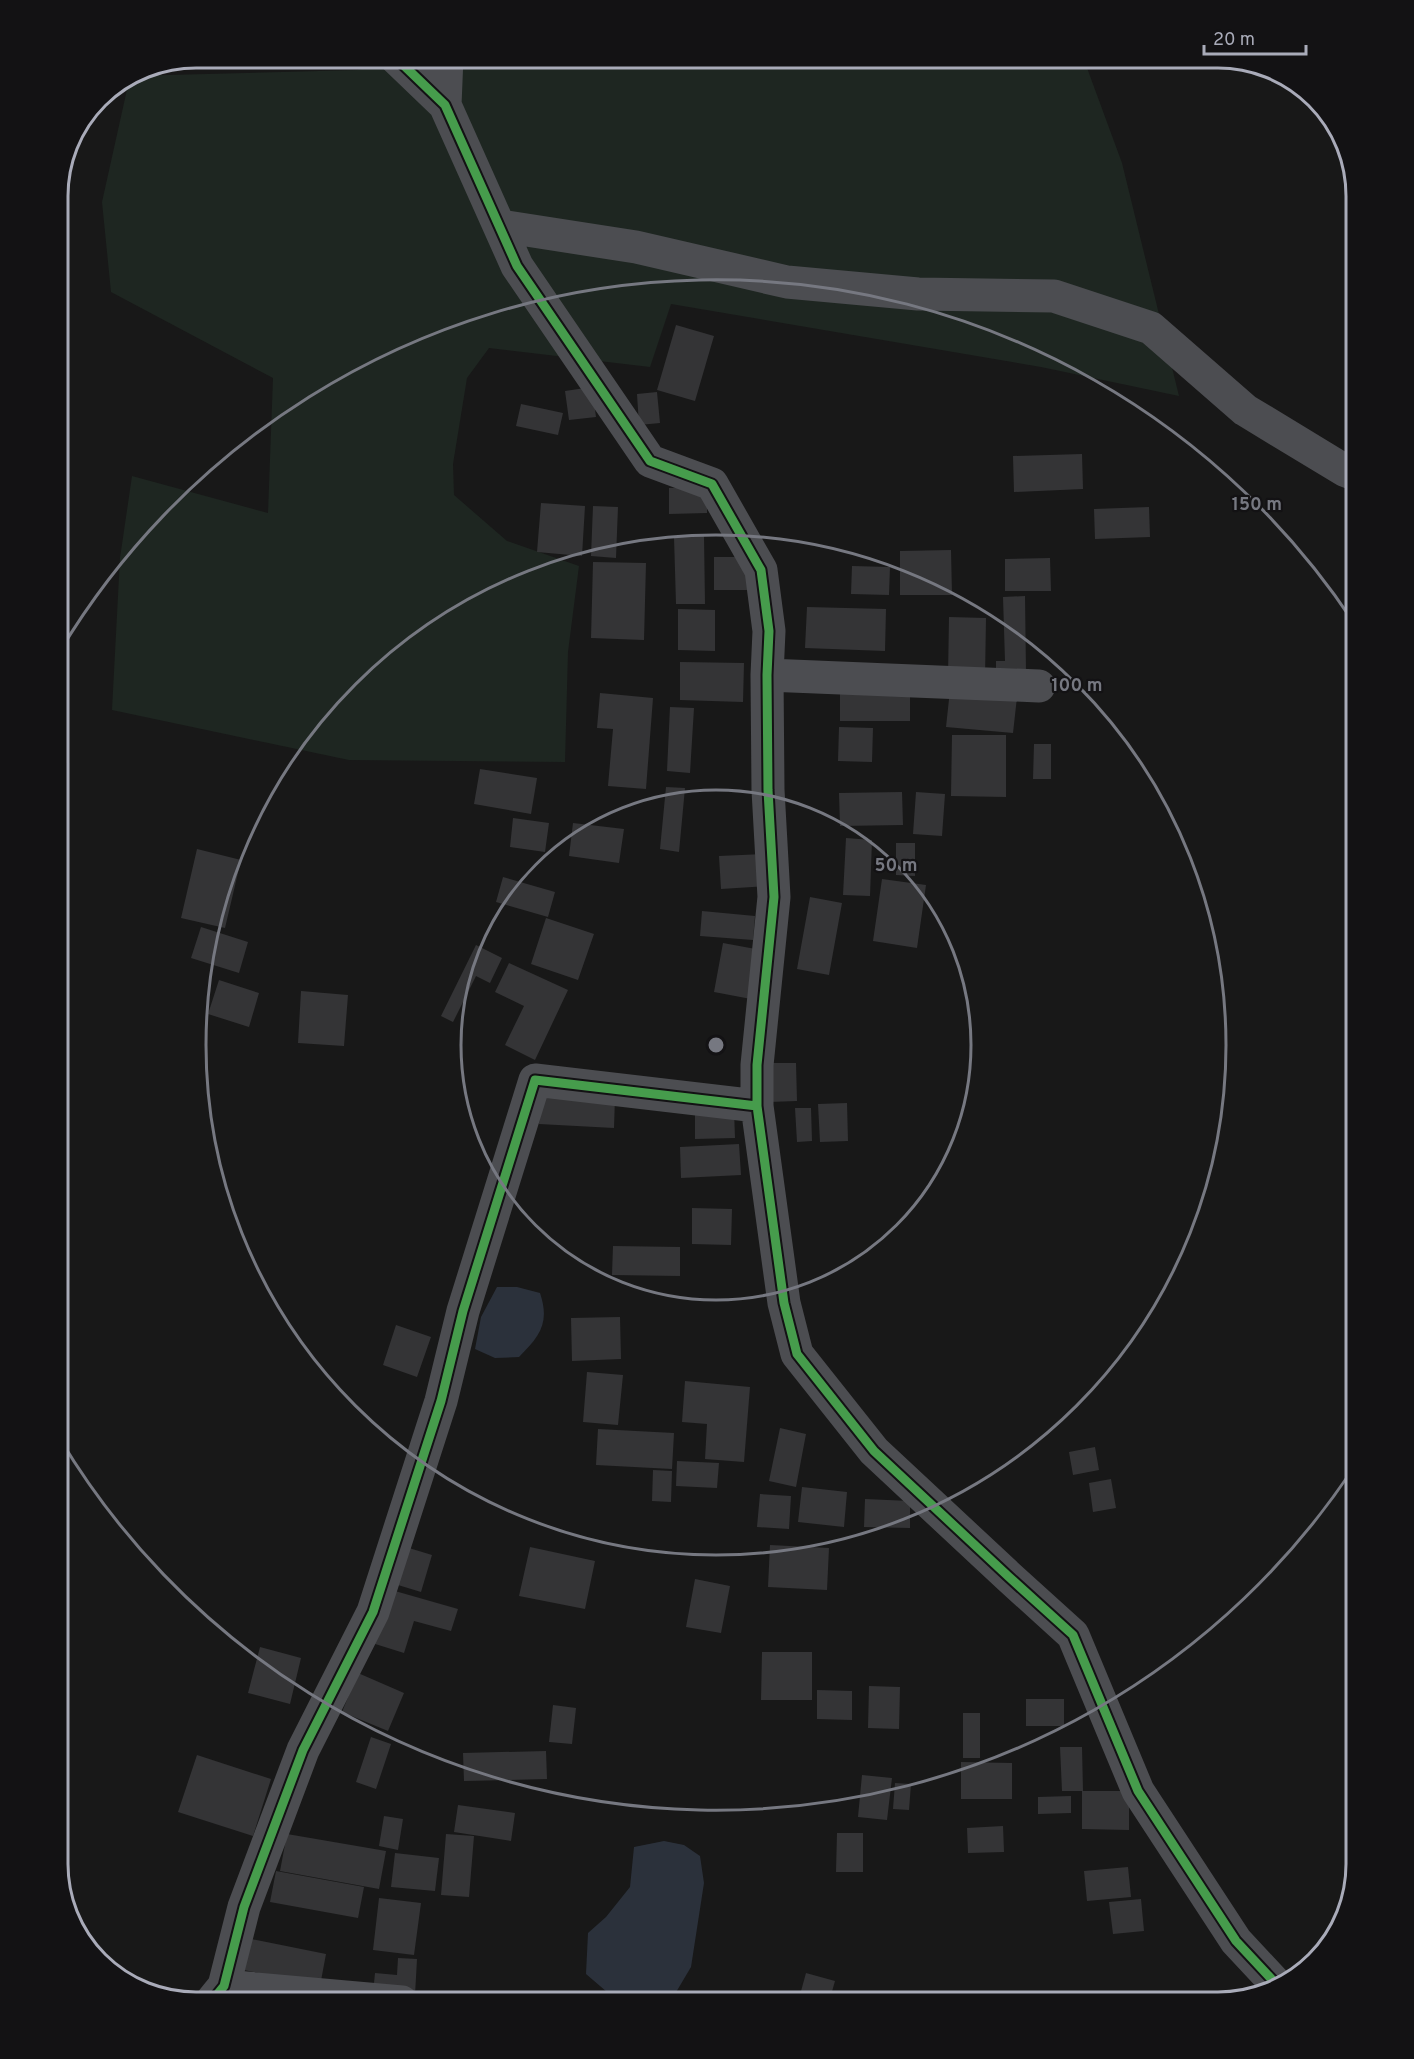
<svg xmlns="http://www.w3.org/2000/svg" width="1414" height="2059" font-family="Overpass,sans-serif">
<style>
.green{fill:#1e2621}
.water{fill:#2b313b}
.building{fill:#343436}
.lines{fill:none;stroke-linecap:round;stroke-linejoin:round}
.minor{stroke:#4c4d51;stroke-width:33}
.cycleway-casing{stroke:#131214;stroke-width:13}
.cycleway{stroke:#469c4c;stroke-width:9}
.ring{fill:none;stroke:#767881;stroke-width:3}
.rim{fill:none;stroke:#a9abb9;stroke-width:3}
.centre{fill:#767881;stroke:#131214;stroke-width:3}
.ring-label{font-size:18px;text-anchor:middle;font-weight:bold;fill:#767881;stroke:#131214;stroke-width:4.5;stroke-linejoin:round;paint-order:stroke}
</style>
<rect width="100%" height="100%" fill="#181818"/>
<path class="green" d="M 424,57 L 1083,57 L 1122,163 L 1179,396 L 1041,367 L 671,304 L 650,367 L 489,348 L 467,378 L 453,464 L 454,495 L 507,541 L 579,566 L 568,652 L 565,762 L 349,760 L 112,710 L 120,558 L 132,476 L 268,513 L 273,378 L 111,292 L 102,202 L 130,76 L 357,70 Z"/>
<path class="water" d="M 497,1287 L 517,1287 L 540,1293 C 550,1323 540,1336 519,1357 L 495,1358 L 475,1349 L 481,1317 Z
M 664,1841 L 684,1845 L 700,1856 L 704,1883 L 691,1967 L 672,1999 L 607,1992 L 586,1974 L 588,1933 L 606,1917 L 630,1887 L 634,1847 Z"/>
<path class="building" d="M 676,325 L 714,336 L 695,401 L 657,390 Z
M 592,387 L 596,417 L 569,420 L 565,391 Z
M 657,392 L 660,423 L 639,425 L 637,394 Z
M 521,404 L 563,413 L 558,435 L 516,426 Z
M 1082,454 L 1083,489 L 1014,492 L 1013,456 Z
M 707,487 L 707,513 L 669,514 L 669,488 Z
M 541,503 L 585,506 L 582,556 L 537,552 Z
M 593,506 L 618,507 L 616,558 L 591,556 Z
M 1149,507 L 1150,537 L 1095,539 L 1094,509 Z
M 704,536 L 705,604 L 676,604 L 674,537 Z
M 951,550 L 952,595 L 900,595 L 900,551 Z
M 714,557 L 748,557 L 748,590 L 714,590 Z
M 1050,558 L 1051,591 L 1005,591 L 1005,559 Z
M 593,562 L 646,563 L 644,640 L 591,638 Z
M 852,566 L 890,567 L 889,595 L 851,594 Z
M 1025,596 L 1026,672 L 996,672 L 996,661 L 1005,661 L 1003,597 Z
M 807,607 L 886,609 L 885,651 L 805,648 Z
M 678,609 L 715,610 L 715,651 L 678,650 Z
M 949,617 L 986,618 L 985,678 L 948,677 Z
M 680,662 L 744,663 L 743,702 L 680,700 Z
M 840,689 L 910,689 L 910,721 L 840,721 Z
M 950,690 L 1017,697 L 1013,733 L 946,727 Z
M 600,693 L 653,698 L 646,789 L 608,786 L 613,729 L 597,728 Z
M 670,707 L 694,708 L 690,773 L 667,771 Z
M 839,727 L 873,728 L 872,762 L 838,761 Z
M 952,735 L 1006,735 L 1006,797 L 951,796 Z
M 1034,744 L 1051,744 L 1051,779 L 1033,779 Z
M 480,769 L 537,778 L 531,814 L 474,804 Z
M 666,787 L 685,788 L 679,852 L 660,849 Z
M 902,792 L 903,825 L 840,826 L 839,793 Z
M 916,792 L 945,794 L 942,836 L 913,834 Z
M 513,818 L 549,823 L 545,852 L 510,847 Z
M 573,823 L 624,829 L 619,863 L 569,856 Z
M 846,838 L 872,840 L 870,896 L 843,895 Z
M 896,843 L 915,843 L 915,876 L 896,875 Z
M 197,849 L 241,860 L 225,928 L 181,918 Z
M 765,854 L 767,886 L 721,889 L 719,856 Z
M 503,877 L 555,892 L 548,917 L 496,902 Z
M 882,879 L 926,885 L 917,948 L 873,941 Z
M 810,897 L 842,903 L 829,975 L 797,969 Z
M 702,911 L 755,916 L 753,940 L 700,936 Z
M 546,918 L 594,934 L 578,980 L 531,964 Z
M 201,927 L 248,942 L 239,973 L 191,958 Z
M 723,943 L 761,950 L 751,999 L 714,992 Z
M 476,945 L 502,958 L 490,983 L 476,976 L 453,1022 L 441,1016 Z
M 509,963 L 568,990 L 535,1060 L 505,1045 L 524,1006 L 495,992 Z
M 219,980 L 259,993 L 249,1027 L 208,1014 Z
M 301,991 L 348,995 L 344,1046 L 298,1043 Z
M 769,1063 L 796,1063 L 797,1101 L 769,1102 Z
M 541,1093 L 615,1097 L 614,1128 L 539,1124 Z
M 847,1103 L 848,1141 L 820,1142 L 818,1104 Z
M 795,1108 L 811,1108 L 812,1141 L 797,1142 Z
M 695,1110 L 734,1110 L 735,1138 L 695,1139 Z
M 739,1144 L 741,1175 L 681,1178 L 680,1147 Z
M 692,1208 L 732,1209 L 731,1245 L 692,1244 Z
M 613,1246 L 680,1247 L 680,1276 L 612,1275 Z
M 620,1317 L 621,1359 L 572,1361 L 571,1318 Z
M 396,1325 L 431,1337 L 417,1377 L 383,1365 Z
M 587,1372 L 623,1375 L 618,1425 L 583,1422 Z
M 685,1381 L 750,1387 L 744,1462 L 705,1459 L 707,1424 L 682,1422 Z
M 780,1428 L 806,1434 L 796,1487 L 769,1481 Z
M 598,1429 L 674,1433 L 672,1469 L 596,1465 Z
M 1095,1447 L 1099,1470 L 1073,1475 L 1069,1452 Z
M 677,1461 L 719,1463 L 717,1488 L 676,1486 Z
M 653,1470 L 672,1471 L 671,1502 L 652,1501 Z
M 1111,1479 L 1116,1508 L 1093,1512 L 1089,1483 Z
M 802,1487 L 847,1492 L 844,1527 L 798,1522 Z
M 760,1494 L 791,1496 L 789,1529 L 757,1527 Z
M 865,1499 L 910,1501 L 910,1528 L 864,1527 Z
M 770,1545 L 829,1548 L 827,1590 L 768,1587 Z
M 530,1547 L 595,1561 L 585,1609 L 519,1596 Z
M 409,1548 L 432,1555 L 421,1592 L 398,1585 Z
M 695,1579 L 730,1586 L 721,1633 L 686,1627 Z
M 388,1589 L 458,1609 L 451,1631 L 414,1621 L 404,1653 L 372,1643 Z
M 260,1647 L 301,1658 L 290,1704 L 248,1693 Z
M 762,1652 L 812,1652 L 812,1700 L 761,1700 Z
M 358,1673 L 404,1693 L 388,1731 L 342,1712 Z
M 869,1686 L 900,1687 L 899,1729 L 868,1728 Z
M 817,1690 L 852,1691 L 852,1720 L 817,1719 Z
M 1026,1699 L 1064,1699 L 1064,1726 L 1026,1726 Z
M 553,1705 L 576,1708 L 572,1744 L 549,1742 Z
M 963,1713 L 980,1713 L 980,1758 L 963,1758 Z
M 371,1737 L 391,1744 L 376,1789 L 356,1782 Z
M 1060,1747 L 1082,1747 L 1083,1791 L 1062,1791 Z
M 546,1751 L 547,1779 L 464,1781 L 463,1753 Z
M 197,1755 L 271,1779 L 253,1836 L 178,1812 Z
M 961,1762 L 1012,1763 L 1012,1799 L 961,1799 Z
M 862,1775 L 892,1778 L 887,1820 L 858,1817 Z
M 895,1783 L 911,1784 L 909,1810 L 893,1809 Z
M 1082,1791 L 1129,1791 L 1129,1830 L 1082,1829 Z
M 1071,1796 L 1071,1813 L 1038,1814 L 1038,1797 Z
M 458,1805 L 515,1813 L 511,1841 L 454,1832 Z
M 384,1816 L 403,1819 L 398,1850 L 379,1846 Z
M 1003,1826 L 1004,1852 L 968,1853 L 967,1828 Z
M 837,1833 L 863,1833 L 863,1872 L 836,1872 Z
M 287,1834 L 386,1851 L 379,1889 L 280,1871 Z
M 446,1834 L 474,1836 L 469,1897 L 441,1895 Z
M 395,1853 L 439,1858 L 435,1891 L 391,1887 Z
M 1128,1867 L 1131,1897 L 1087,1901 L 1084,1871 Z
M 276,1871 L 364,1887 L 358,1918 L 270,1902 Z
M 379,1898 L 421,1903 L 414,1955 L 373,1950 Z
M 1141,1899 L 1144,1931 L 1113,1934 L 1109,1902 Z
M 251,1939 L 326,1954 L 320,1986 L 244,1970 Z
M 398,1958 L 417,1959 L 415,1995 L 373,1993 L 375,1973 L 397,1975 Z
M 806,1973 L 835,1981 L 829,2002 L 798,2002 Z"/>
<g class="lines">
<path class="minor" d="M 395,57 L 445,105 L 517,266 L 650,461 L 712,484 L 761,570 L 769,631 L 767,675 L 768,790 L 774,897 L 757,1065 L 757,1106 L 784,1303 L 797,1354 L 874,1451 L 1009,1577 L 1073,1635 L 1138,1791 L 1236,1941 L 1278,1986
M 445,105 L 447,57
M 501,226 L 636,247 L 787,282 L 918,294 L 1054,296 L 1151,328 L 1245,410 L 1344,470 L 1357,475
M 767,675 L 1039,686
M 224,1986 L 402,2002
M 211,2002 L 224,1986 L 244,1907 L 303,1750 L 373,1612 L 441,1401 L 463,1311 L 535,1080 L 757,1106"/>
<defs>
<path id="cycleway" d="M 395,57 L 445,105 L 517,266 L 650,461 L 712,484 L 761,570 L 769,631 L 767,675 L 768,790 L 774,897 L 757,1065 L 757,1106 L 784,1303 L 797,1354 L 874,1451 L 1009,1577 L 1073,1635 L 1138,1791 L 1236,1941 L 1278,1986
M 211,2002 L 224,1986 L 244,1907 L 303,1750 L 373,1612 L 441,1401 L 463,1311 L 535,1080 L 757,1106"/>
</defs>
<use href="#cycleway" class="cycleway-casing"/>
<use href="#cycleway" class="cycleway"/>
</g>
<g class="ring">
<circle cx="716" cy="1045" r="255"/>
<circle cx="716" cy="1045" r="510"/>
<path d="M1354 1467A765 765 0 0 1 60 1439M60 651A765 765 0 0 1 1354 623"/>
</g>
<path d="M0 0H1414V2059H0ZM196 68H1218A128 128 0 0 1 1346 196V1864A128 128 0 0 1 1218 1992H196A128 128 0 0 1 68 1864V196A128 128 0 0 1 196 68Z" fill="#131214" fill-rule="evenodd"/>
<path class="rim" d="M196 68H1218A128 128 0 0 1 1346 196V1864A128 128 0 0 1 1218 1992H196A128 128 0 0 1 68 1864V196A128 128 0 0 1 196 68Z"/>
<circle cx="716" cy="1045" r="9" class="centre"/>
<g class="ring-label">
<text x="1257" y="510">150 m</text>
<text x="1077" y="691">100 m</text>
<text x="896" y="871">50 m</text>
</g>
<path d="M1204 45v9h102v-9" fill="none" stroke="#a9abb9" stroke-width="3"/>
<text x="1213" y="45" font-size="18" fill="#a9abb9" stroke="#131214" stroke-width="4.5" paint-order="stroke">20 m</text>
</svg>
